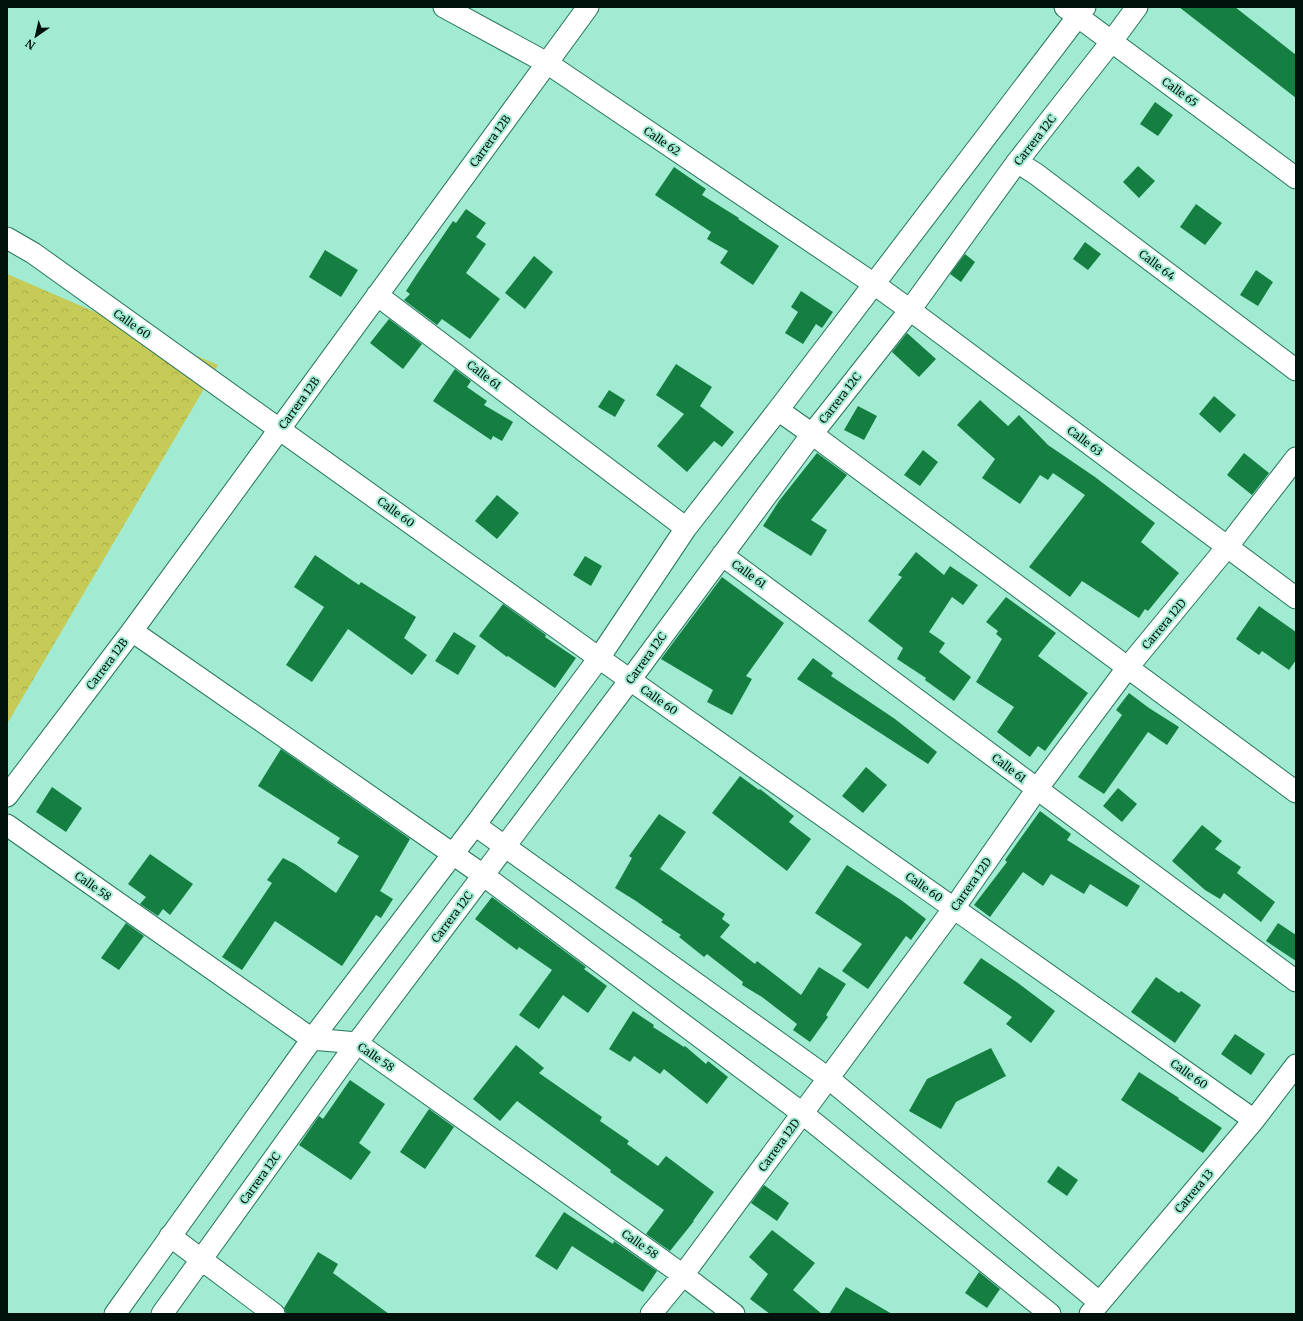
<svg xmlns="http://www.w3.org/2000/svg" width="1303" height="1321" font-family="Merriweather,serif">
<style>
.forest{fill:url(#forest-crowns)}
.building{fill:#157f41}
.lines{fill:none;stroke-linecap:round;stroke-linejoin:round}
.minor-casing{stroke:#27745f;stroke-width:23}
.minor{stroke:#fff;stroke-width:21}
.labels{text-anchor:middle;stroke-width:4;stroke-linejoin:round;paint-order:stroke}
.street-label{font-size:11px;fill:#00120b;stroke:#a0ebd2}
</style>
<defs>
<pattern id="forest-crowns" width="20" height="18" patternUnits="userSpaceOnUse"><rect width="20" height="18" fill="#c6cb57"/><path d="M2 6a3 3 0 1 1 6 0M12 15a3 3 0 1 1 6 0" fill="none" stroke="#a8ad4a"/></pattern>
</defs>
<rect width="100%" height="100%" fill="#a0ebd2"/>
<path class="forest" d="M 7,274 L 218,365 L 7,724 Z"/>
<path class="building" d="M 1179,7 L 1235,7 L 1296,55 L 1296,98 Z
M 1155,102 L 1173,115 L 1158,136 L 1140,124 Z
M 1138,166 L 1155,181 L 1139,198 L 1123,182 Z
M 674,167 L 706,189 L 702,195 L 739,218 L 738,219 L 779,246 L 753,285 L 720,263 L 728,251 L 707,239 L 711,232 L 655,195 Z
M 1196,204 L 1222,223 L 1205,245 L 1180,227 Z
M 466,209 L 486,223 L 476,237 L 486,244 L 466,273 L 500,299 L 470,339 L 442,319 L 437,325 L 404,300 L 410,294 L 406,291 L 417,274 L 453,221 L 456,223 Z
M 1085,242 L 1101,254 L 1088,270 L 1073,259 Z
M 325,250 L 358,270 L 341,297 L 309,277 Z
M 965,254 L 975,262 L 961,282 L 950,274 Z
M 534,256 L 553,272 L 525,309 L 505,293 Z
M 1256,270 L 1273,282 L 1258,306 L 1240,295 Z
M 801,291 L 833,312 L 822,328 L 816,324 L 803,344 L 785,333 L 798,312 L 791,307 Z
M 389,319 L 422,344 L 403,369 L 370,343 Z
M 907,333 L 936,359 L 919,377 L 892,352 Z
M 676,364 L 712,387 L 700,406 L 734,432 L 722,447 L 714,441 L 687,472 L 657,446 L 684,414 L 656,395 Z
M 455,369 L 471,381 L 467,387 L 487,401 L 484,405 L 513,422 L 502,441 L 493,436 L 491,440 L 433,401 Z
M 609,390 L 625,400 L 615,417 L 598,407 Z
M 1214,396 L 1236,415 L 1220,433 L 1199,414 Z
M 980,400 L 1008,426 L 1019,415 L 1048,445 L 1095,477 L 1155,523 L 1141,542 L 1179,573 L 1148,611 L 1145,609 L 1139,618 L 1082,581 L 1070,597 L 1029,567 L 1085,495 L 1053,473 L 1048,480 L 1040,475 L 1020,504 L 982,478 L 995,459 L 957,425 Z
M 858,406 L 877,416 L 864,440 L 844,430 Z
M 923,450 L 938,462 L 920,486 L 904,475 Z
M 817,453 L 847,475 L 811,520 L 827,530 L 811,556 L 763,526 L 779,501 Z
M 1244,453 L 1269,473 L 1252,495 L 1227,475 Z
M 497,495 L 519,513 L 497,539 L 475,521 Z
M 916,552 L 944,575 L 950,566 L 978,585 L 963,605 L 952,597 L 929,632 L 945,643 L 939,652 L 971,677 L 954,701 L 925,680 L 926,678 L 897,659 L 903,648 L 868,621 L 902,577 L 898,575 Z
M 315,555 L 359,585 L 361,582 L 416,617 L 404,638 L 427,655 L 412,675 L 348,629 L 312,682 L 286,665 L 324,607 L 294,587 Z
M 585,556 L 602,566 L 591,586 L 573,575 Z
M 722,577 L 784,623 L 746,676 L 752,679 L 732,715 L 707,702 L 713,690 L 661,659 Z
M 1006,597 L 1056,633 L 1038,656 L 1088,693 L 1045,751 L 1038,746 L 1030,757 L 997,732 L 1014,707 L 976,682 L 1002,639 L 996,634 L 998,631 L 986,622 Z
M 503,604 L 546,635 L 545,637 L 576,658 L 555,688 L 508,656 L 507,657 L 479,636 Z
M 1259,606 L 1296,632 L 1296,660 L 1289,670 L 1262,651 L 1259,655 L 1236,639 Z
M 454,632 L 476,646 L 458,675 L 435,661 Z
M 813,658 L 833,673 L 831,676 L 895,719 L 937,752 L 928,764 L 797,679 Z
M 1129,693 L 1149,708 L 1179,727 L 1167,745 L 1148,732 L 1104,794 L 1078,777 L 1122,715 L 1116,710 Z
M 281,749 L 410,839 L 380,891 L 393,899 L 381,918 L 376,915 L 342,966 L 275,921 L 242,970 L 222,957 L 272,883 L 267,880 L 283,858 L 295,864 L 336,893 L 359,856 L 337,843 L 340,838 L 258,786 Z
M 866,767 L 887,785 L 863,813 L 842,796 Z
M 740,776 L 759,790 L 760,789 L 794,816 L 789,822 L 811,839 L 787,871 L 712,813 Z
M 52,787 L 82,808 L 66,832 L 36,812 Z
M 1118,788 L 1137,804 L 1122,822 L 1103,806 Z
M 1040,811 L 1071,834 L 1067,840 L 1140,886 L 1127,907 L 1090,884 L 1084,894 L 1051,874 L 1043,886 L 1023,872 L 990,917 L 974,905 L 1007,862 L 1005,860 Z
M 659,814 L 686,832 L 660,869 L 725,914 L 722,919 L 730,925 L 720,937 L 755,964 L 757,961 L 801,995 L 819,967 L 846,984 L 826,1015 L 828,1017 L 810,1042 L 793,1030 L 797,1024 L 762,997 L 742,985 L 743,982 L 707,954 L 704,957 L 679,937 L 681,935 L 661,922 L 663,920 L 636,901 L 615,888 L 632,858 L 629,856 Z
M 1202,825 L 1222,841 L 1215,849 L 1241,867 L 1237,873 L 1275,902 L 1261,922 L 1224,893 L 1220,899 L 1205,890 L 1172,861 Z
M 150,854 L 193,884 L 170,915 L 163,909 L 158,916 L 140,904 L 146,897 L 128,884 Z
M 847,865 L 901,900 L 926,919 L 911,940 L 906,936 L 868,989 L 842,971 L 862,944 L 815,913 Z
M 492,897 L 586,967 L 584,969 L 607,986 L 588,1013 L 563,995 L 539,1029 L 519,1015 L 552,970 L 519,947 L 517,950 L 475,919 Z
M 126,923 L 144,936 L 119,970 L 101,958 Z
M 1278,923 L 1296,935 L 1296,961 L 1266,941 Z
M 981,958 L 1018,983 L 1055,1011 L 1031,1043 L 1006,1024 L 1012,1017 L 963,983 Z
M 1156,977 L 1179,993 L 1181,991 L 1201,1005 L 1175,1043 L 1131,1012 Z
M 633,1011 L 654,1025 L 653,1027 L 684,1047 L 685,1046 L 706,1064 L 708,1061 L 728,1077 L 707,1104 L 664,1069 L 660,1074 L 634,1056 L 630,1062 L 609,1049 Z
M 1235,1034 L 1265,1054 L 1251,1075 L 1221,1054 Z
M 516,1045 L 544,1068 L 539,1073 L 602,1117 L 600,1121 L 629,1141 L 627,1144 L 658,1166 L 666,1156 L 714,1192 L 693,1221 L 694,1221 L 670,1251 L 646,1234 L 664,1210 L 610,1172 L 611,1170 L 517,1101 L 500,1121 L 473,1099 Z
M 991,1048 L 1006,1076 L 956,1102 L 941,1129 L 909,1111 L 927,1079 Z
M 1139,1072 L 1179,1098 L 1178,1099 L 1222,1128 L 1203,1153 L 1121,1100 Z
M 350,1080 L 385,1104 L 359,1143 L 371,1152 L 351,1180 L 299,1145 L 319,1116 L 323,1119 Z
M 429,1109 L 454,1127 L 425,1169 L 400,1152 Z
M 1058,1166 L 1078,1180 L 1067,1196 L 1047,1182 Z
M 764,1185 L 789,1203 L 777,1221 L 751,1203 Z
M 564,1212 L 613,1244 L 614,1241 L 657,1271 L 643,1292 L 572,1246 L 557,1270 L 535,1256 Z
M 772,1230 L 815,1263 L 793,1290 L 822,1314 L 770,1314 L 750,1299 L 768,1274 L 749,1257 Z
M 318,1252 L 338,1264 L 333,1273 L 389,1314 L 286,1314 L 284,1308 Z
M 979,1272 L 1000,1289 L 987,1308 L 965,1293 Z
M 846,1287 L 892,1314 L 829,1314 Z"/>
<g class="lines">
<defs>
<path id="minor" d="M 444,7 L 547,63 L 874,284 L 910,310 L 1296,598
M 1065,7 L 1296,178
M 1017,162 L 1036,174 L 1296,370
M 7,238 L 33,253 L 599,658 L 1254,1120
M 377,295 L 686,528
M 778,410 L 812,434 L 1296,792
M 722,555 L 1296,981
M 132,631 L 483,875 L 802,1113 L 1050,1314
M 7,796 L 132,631 L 588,7
M 7,825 L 312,1039 L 357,1043 L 683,1275 L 734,1314
M 475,825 L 828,1078 L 1099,1302
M 170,1236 L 274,1314
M 115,1314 L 312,1039 L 475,825 L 599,658 L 686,528 L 778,410 L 1085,7
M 162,1314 L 357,1043 L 630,680 L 812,434 L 910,310 L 1017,162 L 1112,41 L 1137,7
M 651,1314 L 683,1275 L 954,908 L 1037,789 L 1128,667 L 1227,547 L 1296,458
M 1090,1314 L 1254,1120 L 1296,1065"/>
</defs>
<use href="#minor" class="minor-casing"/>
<use href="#minor" class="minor"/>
</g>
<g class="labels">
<g class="street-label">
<text transform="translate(1180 92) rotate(36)" y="4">Calle 65</text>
<text transform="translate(1035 140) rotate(-52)" y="4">Carrera 12C</text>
<text transform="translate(490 141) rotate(-54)" y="4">Carrera 12B</text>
<text transform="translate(662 141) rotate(34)" y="4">Calle 62</text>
<text transform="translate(1157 265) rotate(37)" y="4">Calle 64</text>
<text transform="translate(132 324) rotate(35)" y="4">Calle 60</text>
<text transform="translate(484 375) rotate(37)" y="4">Calle 61</text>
<text transform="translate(840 398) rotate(-52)" y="4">Carrera 12C</text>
<text transform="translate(299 403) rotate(-54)" y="4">Carrera 12B</text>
<text transform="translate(1085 441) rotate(37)" y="4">Calle 63</text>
<text transform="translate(396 512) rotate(36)" y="4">Calle 60</text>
<text transform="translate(749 574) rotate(36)" y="4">Calle 61</text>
<text transform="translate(1164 624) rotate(-50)" y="4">Carrera 12D</text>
<text transform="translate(646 658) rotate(-54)" y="4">Carrera 12C</text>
<text transform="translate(107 664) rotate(-53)" y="4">Carrera 12B</text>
<text transform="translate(659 700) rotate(35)" y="4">Calle 60</text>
<text transform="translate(1009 768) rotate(37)" y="4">Calle 61</text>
<text transform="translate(971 884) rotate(-55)" y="4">Carrera 12D</text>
<text transform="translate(93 886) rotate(35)" y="4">Calle 58</text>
<text transform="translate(924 887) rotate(35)" y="4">Calle 60</text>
<text transform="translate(452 917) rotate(-53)" y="4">Carrera 12C</text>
<text transform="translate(376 1057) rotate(34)" y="4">Calle 58</text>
<text transform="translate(1189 1074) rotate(35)" y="4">Calle 60</text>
<text transform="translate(779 1145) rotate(-54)" y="4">Carrera 12D</text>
<text transform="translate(260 1178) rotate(-54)" y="4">Carrera 12C</text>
<text transform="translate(1194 1191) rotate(-50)" y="4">Carrera 13</text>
<text transform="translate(640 1244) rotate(35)" y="4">Calle 58</text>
</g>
</g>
<rect width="1303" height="1321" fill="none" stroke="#00120b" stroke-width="16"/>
<g transform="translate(36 36) rotate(214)" stroke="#a0ebd2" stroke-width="3" paint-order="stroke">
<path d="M0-3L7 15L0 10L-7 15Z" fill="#00120b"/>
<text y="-6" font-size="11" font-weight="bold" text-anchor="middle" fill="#00120b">N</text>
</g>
</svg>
